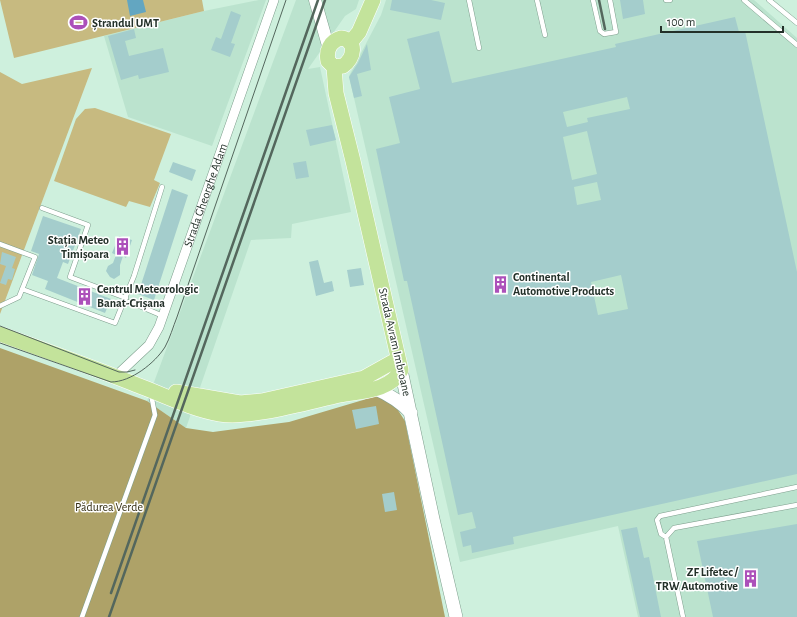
<svg xmlns="http://www.w3.org/2000/svg" width="797" height="617" font-family="'Alegreya Sans',sans-serif">
<style>
.built{fill:#bbe3ce}
.green{fill:#c7ba80}
.forest{fill:#aea268}
.water{fill:#63a6c1}
.building{fill:#a4cdcc;fill-rule:evenodd}
.lines{fill:none;stroke-linecap:round;stroke-linejoin:round}
.service-casing{stroke:#7e9e8d;stroke-width:5.5}
.minor-casing{stroke:#7e9e8d;stroke-width:10}
.tertiary-casing{stroke:#7e9e8d;stroke-width:13}
.secondary-casing{stroke:#7e9e8d;stroke-width:14}
.primary-casing{stroke:#fff;stroke-width:16}
.service{stroke:#fff;stroke-width:4.5}
.minor{stroke:#fff;stroke-width:9}
.tertiary{stroke:#fff;stroke-width:12}
.secondary{stroke:#fff;stroke-width:13}
.primary{stroke:#c3e39b;stroke-width:15}
.tram{stroke:#54675d;stroke-width:1}
.rail{stroke:#54675d;stroke-width:2.5}
.labels{text-anchor:middle;stroke-width:3;stroke-linejoin:round;paint-order:stroke}
.poi-label{font-size:12px;font-weight:bold;fill:#233029;stroke:#fff;text-anchor:start}
.street-label{font-size:12px;fill:#233029;stroke:#fff}
.park-label{font-size:12px;fill:#322c11;stroke:#fff}
</style>
<rect width="100%" height="100%" fill="#cef0dd"/>
<path class="built" d="M 259,0 L 266,0 L 212,146 L 128,117 L 104,36 L 204,11 Z
M 296,0 L 359,0 L 356,9 L 345,16 L 308,69 L 320,67 L 351,212 L 292,224 L 291,238 L 251,240 L 186,428 L 147,401 Z
M 386,0 L 754,0 L 797,38 L 797,617 L 638,617 L 618,526 L 460,562 L 349,76 L 381,15 Z"/>
<path class="green" d="M 0,0 L 202,0 L 204,11 L 14,58 Z
M 92,68 L 0,314 L 0,72 L 22,84 Z
M 95,108 L 171,134 L 154,180 L 160,183 L 150,207 L 129,201 L 126,207 L 54,181 L 76,119 L 85,109 Z"/>
<path class="forest" d="M 0,348 L 147,401 L 186,428 L 213,432 L 289,422 L 380,395 L 392,401 L 405,421 L 445,617 L 0,617 Z"/>
<path class="water" d="M 127,0 L 143,0 L 146,12 L 130,16 Z"/>
<path class="building" d="M 392,0 L 431,0 L 445,3 L 441,20 L 390,10 Z
M 620,0 L 643,0 L 645,14 L 623,19 Z
M 231,11 L 241,15 L 231,43 L 235,44 L 230,57 L 211,50 L 216,37 L 221,39 Z
M 735,17 L 739,32 L 745,31 L 797,272 L 797,474 L 513,537 L 514,544 L 472,553 L 471,545 L 463,547 L 460,532 L 476,528 L 472,512 L 458,515 L 407,281 L 404,281 L 376,149 L 400,143 L 389,97 L 420,89 L 407,39 L 439,31 L 452,83 L 616,47 L 615,44 ZM 627,97 L 630,109 L 587,118 L 588,122 L 567,127 L 563,112 ZM 587,131 L 597,174 L 572,180 L 563,137 ZM 597,182 L 601,200 L 577,205 L 574,187 ZM 621,275 L 628,309 L 598,315 L 591,282 Z
M 134,29 L 136,38 L 125,41 L 129,56 L 163,48 L 169,72 L 139,79 L 138,75 L 121,80 L 108,36 Z
M 367,44 L 371,70 L 357,74 L 362,96 L 354,98 L 349,77 L 358,63 Z
M 332,125 L 336,140 L 310,146 L 306,130 Z
M 306,161 L 309,177 L 296,179 L 293,163 Z
M 173,162 L 196,170 L 192,181 L 169,172 Z
M 172,189 L 188,195 L 154,300 L 138,294 Z
M 43,216 L 81,229 L 68,264 L 63,262 L 57,278 L 111,299 L 105,313 L 45,289 L 48,281 L 32,275 L 39,254 L 31,251 Z
M 119,236 L 132,240 L 126,258 L 123,256 L 120,265 L 120,275 L 114,279 L 110,277 L 106,271 L 108,266 L 113,263 L 116,255 L 112,253 Z
M 2,252 L 16,257 L 12,268 L 15,269 L 12,280 L 8,279 L 6,285 L 0,283 L 6,266 L 0,264 Z
M 318,260 L 324,283 L 332,281 L 334,291 L 316,296 L 309,262 Z
M 361,268 L 364,285 L 350,287 L 347,270 Z
M 376,406 L 379,424 L 356,429 L 352,410 Z
M 394,492 L 397,510 L 385,512 L 382,494 Z
M 797,524 L 797,617 L 713,617 L 697,541 Z
M 637,527 L 644,558 L 649,557 L 661,617 L 640,617 L 621,530 Z"/>
<g class="lines">
<defs>
<path id="service" d="M 469,0 L 479,48
M 537,0 L 545,35
M 593,0 L 600,31 L 604,34 L 616,32 L 610,0
M 666,0 L 670,0
M 744,0 L 797,45
M 769,0 L 797,23
M 42,208 L 88,225 L 70,277 L 126,298
M 0,244 L 35,257 L 19,297 L 0,306
M 22,289 L 115,323 L 134,276 L 162,187
M 124,303 L 130,302 L 163,316
M 666,537 L 661,534 L 657,520 L 660,516 L 797,487
M 82,617 L 155,415 L 151,394
M 683,617 L 666,537 L 674,528 L 797,505"/>
<g id="minor">
<path id="s1" d="M 115,377 L 149,345 L 159,327 L 274,0"/>
</g>
<path id="tertiary" d="M 315,0 L 329,49"/>
<path id="secondary" d="M 401,370 L 433,519 L 456,617
M 374,388 C 388,394 400,401 411,413"/>
<path id="primary" d="M 341,38 C 358,40 354,59 343,66 L 334,67 L 328,61 C 326,51 330,41 341,38 Z
M 350,43 L 359,32 L 373,0
M 0,334 C 46,351 92,367 137,385 C 164,395 191,409 220,414 C 250,419 308,402 340,395 C 361,391 391,391 401,370 L 353,161 L 336,93 L 334,67
M 176,392 L 240,403 L 262,401 L 364,378 L 398,359"/>
</defs>
<use href="#service" class="service-casing"/>
<use href="#minor" class="minor-casing"/>
<use href="#tertiary" class="tertiary-casing"/>
<use href="#secondary" class="secondary-casing"/>
<use href="#primary" class="primary-casing"/>
<use href="#service" class="service"/>
<use href="#minor" class="minor"/>
<use href="#tertiary" class="tertiary"/>
<use href="#secondary" class="secondary"/>
<use href="#primary" class="primary"/>
<path class="tram" d="M 0,326 L 119,372 L 127,372 L 135,370
M 0,343 L 111,382 C 131,382 155,363 165,347 C 170,338 173,327 177,317 L 286,0"/>
<path class="rail" d="M 599,0 L 605,29
M 111,593 L 318,0
M 109,617 L 325,0"/>
</g>
<defs>
<symbol id="stadium-bare" viewBox="-9 -9 18 18"><path d="M0-5a6.5 5 0 1 0 0 10a6.5 5 0 1 0 0-10ZM-3.5-1.8h7v3.6h-7Z" fill="#ac50ba" stroke="#fff" stroke-width="2.5" paint-order="stroke"/></symbol>
<symbol id="building-bare" viewBox="-9 -9 18 18"><path d="M-4-6H4V6H1V3H-1V6H-4ZM-2.5-4.3h1.7v1.8h-1.7ZM.8-4.3h1.7v1.8H.8ZM-2.5-1h1.7V.8h-1.7ZM.8-1h1.7V.8H.8Z" fill="#ac50ba" stroke="#fff" stroke-width="2.5" paint-order="stroke"/></symbol>
</defs>
<g fill-rule="evenodd">
<use href="#stadium-bare" x="66" y="10" width="25" height="25"/>
<use href="#building-bare" x="110" y="234" width="25" height="25"/>
<use href="#building-bare" x="488" y="272" width="25" height="25"/>
<use href="#building-bare" x="72" y="284" width="25" height="25"/>
<use href="#building-bare" x="738" y="566" width="25" height="25"/>
</g>
<g class="labels">
<g class="poi-label">
<text x="92" y="27">Ștrandul UMT</text>
<text x="109" y="244" text-anchor="end">Stația Meteo<tspan x="109" dy="14">Timișoara</tspan></text>
<text x="513" y="281">Continental<tspan x="513" dy="14">Automotive Products</tspan></text>
<text x="97" y="293">Centrul Meteorologic<tspan x="97" dy="14">Banat-Crișana</tspan></text>
<text x="738" y="576" text-anchor="end">ZF Lifetec /<tspan x="738" dy="14">TRW Automotive</tspan></text>
</g>
<g class="street-label">
<text dy="4" stroke="none"><textPath href="#s1" startOffset="207">Strada Gheorghe Adam</textPath></text>
<text transform="translate(395 342) rotate(77)" y="4">Strada Avram Imbroane</text>
</g>
<g class="park-label">
<text x="109" y="511">Pădurea Verde</text>
</g>
</g>
<path d="M661 26v6h122v-6" fill="none" stroke="#233029" stroke-width="2"/>
<text x="667" y="26" font-size="12" fill="#233029" stroke="#ffffff" stroke-width="3" paint-order="stroke">100 m</text>
</svg>
